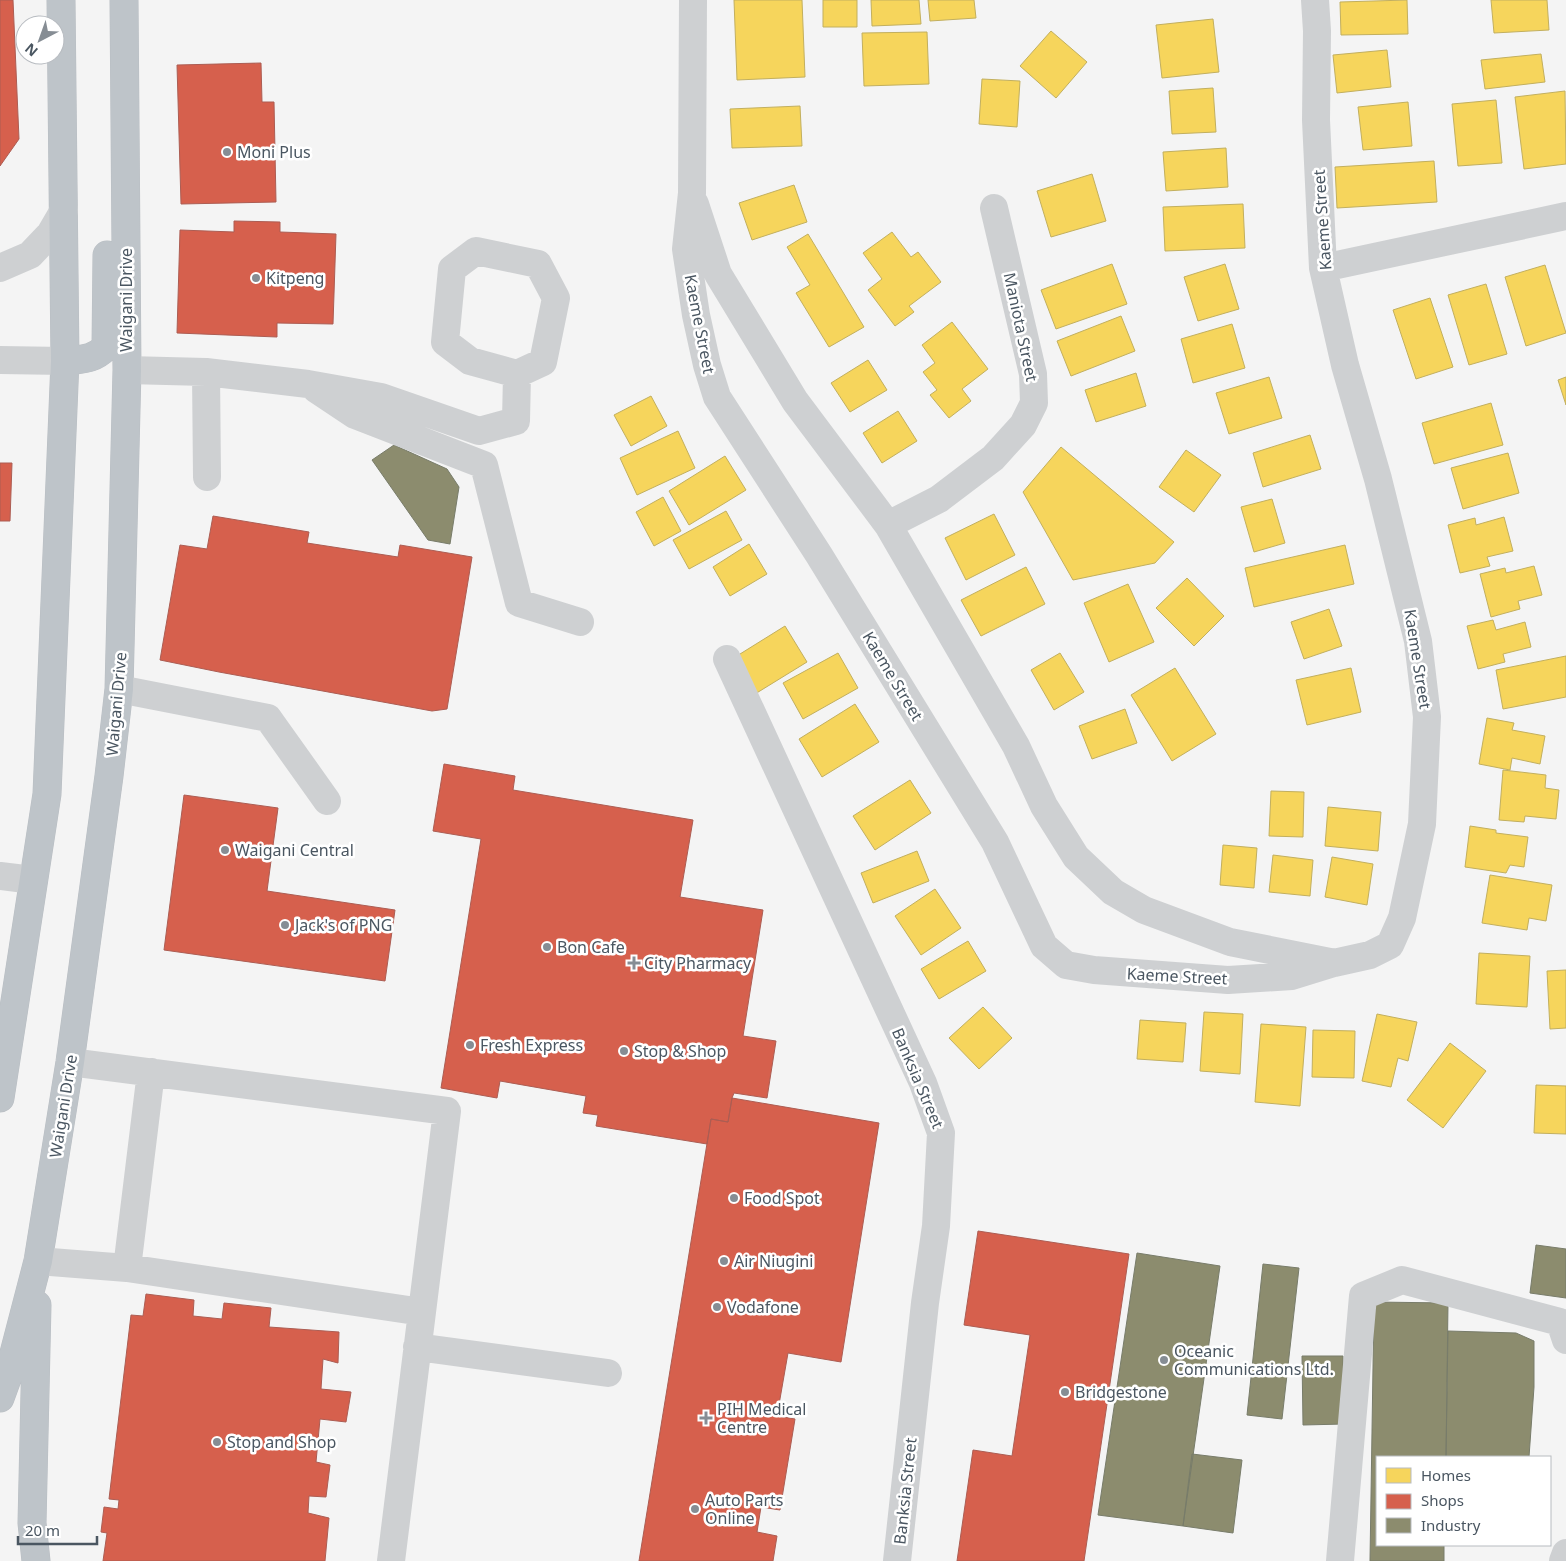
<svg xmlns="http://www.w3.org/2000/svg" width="1566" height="1561" font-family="'Noto Sans',sans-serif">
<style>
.homes{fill:#f6d55c;stroke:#c2af5e}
.shops{fill:#d6604d;stroke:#ac5d53}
.industry{fill:#8c8c6e;stroke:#787c6a}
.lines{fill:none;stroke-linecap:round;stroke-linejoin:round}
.highway-casing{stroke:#b9bec3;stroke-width:29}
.minor{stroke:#ced0d2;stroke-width:28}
.highway{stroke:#bec4c9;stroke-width:28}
.poi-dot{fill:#868d94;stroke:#fff;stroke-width:2}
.labels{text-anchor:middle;stroke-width:5;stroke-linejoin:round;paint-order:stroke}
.poi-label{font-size:16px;fill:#4a5661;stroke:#fff;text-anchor:start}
.street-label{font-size:16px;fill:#4a5661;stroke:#fff}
</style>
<rect width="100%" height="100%" fill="#f4f4f4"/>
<path class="homes" d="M 734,0 L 802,0 L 805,77 L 737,80 Z
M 823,0 L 857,0 L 857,27 L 823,27 Z
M 871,0 L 919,0 L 921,24 L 872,26 Z
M 928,0 L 974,0 L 976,18 L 930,21 Z
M 1407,0 L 1408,34 L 1341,35 L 1340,2 Z
M 1491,0 L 1547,0 L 1549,30 L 1494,33 Z
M 1213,19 L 1219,72 L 1162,78 L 1156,25 Z
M 1051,31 L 1087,62 L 1056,98 L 1020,66 Z
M 927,32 L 929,84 L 864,86 L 862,33 Z
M 1387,50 L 1391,87 L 1337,93 L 1333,55 Z
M 1541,54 L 1545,82 L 1485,89 L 1481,60 Z
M 982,79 L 1020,81 L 1017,127 L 979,124 Z
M 1213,88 L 1216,132 L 1172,134 L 1169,91 Z
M 1565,91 L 1566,164 L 1524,169 L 1515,97 Z
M 1496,100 L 1502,163 L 1458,166 L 1452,104 Z
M 1408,102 L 1412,146 L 1363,150 L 1358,107 Z
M 800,106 L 802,146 L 732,148 L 730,109 Z
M 1226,148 L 1228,187 L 1166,191 L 1163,152 Z
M 1434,161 L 1437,202 L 1337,208 L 1335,167 Z
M 1092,174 L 1106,221 L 1051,237 L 1037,191 Z
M 794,185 L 807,222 L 752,240 L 739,203 Z
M 1243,204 L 1245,248 L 1165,251 L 1163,207 Z
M 892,232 L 911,257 L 918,252 L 941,282 L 909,306 L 914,312 L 895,326 L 868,290 L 882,279 L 863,253 Z
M 808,234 L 864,327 L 829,347 L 796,293 L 810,285 L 787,247 Z
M 1112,264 L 1127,304 L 1056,329 L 1041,290 Z
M 1225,264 L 1239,309 L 1198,321 L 1184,277 Z
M 1545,265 L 1566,333 L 1526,346 L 1505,277 Z
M 1486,284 L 1507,354 L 1469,365 L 1448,295 Z
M 1430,298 L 1453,367 L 1416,379 L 1393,310 Z
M 1121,316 L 1135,351 L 1071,376 L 1057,341 Z
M 952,322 L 988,369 L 962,389 L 971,401 L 949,418 L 930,395 L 937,390 L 923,372 L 935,363 L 922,345 Z
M 1232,324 L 1245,368 L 1193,383 L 1181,339 Z
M 868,360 L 887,390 L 850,412 L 831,383 Z
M 1136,373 L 1146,406 L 1096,422 L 1085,390 Z
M 1269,377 L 1282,418 L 1229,434 L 1216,393 Z
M 1566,377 L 1566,405 L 1558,380 Z
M 651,396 L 667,426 L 631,446 L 614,415 Z
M 1491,403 L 1503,445 L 1434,464 L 1422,423 Z
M 898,411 L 917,441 L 882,463 L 863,433 Z
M 678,431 L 695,468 L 637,495 L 620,458 Z
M 1310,435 L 1321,469 L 1263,487 L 1253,453 Z
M 1061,447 L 1174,542 L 1155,563 L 1073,580 L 1023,492 Z
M 1186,450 L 1221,475 L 1194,512 L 1159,487 Z
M 1508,453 L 1519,493 L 1463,509 L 1451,468 Z
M 725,456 L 746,490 L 689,525 L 669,491 Z
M 663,497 L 681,531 L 654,546 L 636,512 Z
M 1272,499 L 1285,543 L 1254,552 L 1241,507 Z
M 726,511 L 742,540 L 689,569 L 673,540 Z
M 994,514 L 1015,555 L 966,580 L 945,538 Z
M 1504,517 L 1513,551 L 1487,557 L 1490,566 L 1460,573 L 1448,525 L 1475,518 L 1476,525 Z
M 749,544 L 767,574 L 730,596 L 713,567 Z
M 1345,545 L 1354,584 L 1254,607 L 1245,568 Z
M 1534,566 L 1542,595 L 1518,601 L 1520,609 L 1491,617 L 1480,574 L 1505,568 L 1506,573 Z
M 1026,567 L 1045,604 L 981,636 L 961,600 Z
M 1187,578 L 1224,616 L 1194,646 L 1156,608 Z
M 1128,584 L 1154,642 L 1109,662 L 1084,603 Z
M 1329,609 L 1342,646 L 1304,659 L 1291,622 Z
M 1493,620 L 1496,630 L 1525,622 L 1531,647 L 1503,654 L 1505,662 L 1478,669 L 1467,626 Z
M 785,626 L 807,662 L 755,694 L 732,659 Z
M 838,653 L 858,688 L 803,719 L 783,683 Z
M 1060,653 L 1084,692 L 1054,710 L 1031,670 Z
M 1566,656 L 1566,697 L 1503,709 L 1496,670 Z
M 1175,668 L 1216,734 L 1172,761 L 1131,695 Z
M 1351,668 L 1361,712 L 1307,725 L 1296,680 Z
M 855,704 L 879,742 L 822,777 L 799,739 Z
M 1125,709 L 1137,743 L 1092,759 L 1079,726 Z
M 1487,718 L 1514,723 L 1512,730 L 1545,736 L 1540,764 L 1512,758 L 1510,770 L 1479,764 Z
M 1503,770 L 1546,775 L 1545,788 L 1559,790 L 1556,819 L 1525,816 L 1524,822 L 1499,820 Z
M 910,780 L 931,813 L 875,850 L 853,816 Z
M 1271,791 L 1304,792 L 1303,837 L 1269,836 Z
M 1328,807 L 1381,812 L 1378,851 L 1325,846 Z
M 1470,826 L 1496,830 L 1496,833 L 1528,837 L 1524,867 L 1510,865 L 1506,873 L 1465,867 Z
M 1223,845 L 1257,848 L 1254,888 L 1220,885 Z
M 917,851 L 929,881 L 873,903 L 861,873 Z
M 1273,855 L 1313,860 L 1310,896 L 1269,892 Z
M 1332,857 L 1373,864 L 1367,905 L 1325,897 Z
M 1490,875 L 1552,885 L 1546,921 L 1529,918 L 1527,930 L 1482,923 Z
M 935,889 L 961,928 L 921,955 L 895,916 Z
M 968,941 L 986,971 L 939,999 L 921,969 Z
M 1479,953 L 1530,956 L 1527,1007 L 1476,1004 Z
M 1566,970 L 1566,1028 L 1550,1029 L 1547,971 Z
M 983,1007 L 1012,1038 L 979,1069 L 949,1038 Z
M 1204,1012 L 1243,1014 L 1240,1074 L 1200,1071 Z
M 1377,1014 L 1417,1022 L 1408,1061 L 1398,1058 L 1391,1087 L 1362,1081 Z
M 1140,1020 L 1186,1023 L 1183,1062 L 1137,1059 Z
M 1261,1024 L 1306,1027 L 1300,1106 L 1255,1102 Z
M 1313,1030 L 1355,1031 L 1354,1078 L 1312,1077 Z
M 1450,1043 L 1486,1071 L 1443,1128 L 1407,1100 Z
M 1536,1085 L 1566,1086 L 1566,1134 L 1534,1133 Z"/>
<path class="shops" d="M 0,0 L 13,0 L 19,139 L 0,166 Z
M 261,63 L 262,102 L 274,102 L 276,202 L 181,204 L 177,65 Z
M 234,221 L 280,222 L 280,232 L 336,234 L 333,324 L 277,323 L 277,337 L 177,333 L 180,230 L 234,232 Z
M 0,463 L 12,463 L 10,521 L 0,521 Z
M 213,516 L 309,532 L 307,543 L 398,557 L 400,545 L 472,557 L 447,709 L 432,711 L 219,672 L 160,660 L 180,545 L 207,549 Z
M 444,764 L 515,776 L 513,790 L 693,820 L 680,897 L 763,910 L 743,1036 L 776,1041 L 767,1098 L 734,1093 L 732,1098 L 728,1122 L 711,1119 L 707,1144 L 596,1126 L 598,1115 L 583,1113 L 586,1096 L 500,1081 L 497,1098 L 441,1088 L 481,839 L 433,831 Z
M 184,795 L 278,808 L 267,891 L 395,910 L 385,981 L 164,950 Z
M 732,1098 L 879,1123 L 841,1362 L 788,1353 L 777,1416 L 795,1419 L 780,1510 L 761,1507 L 757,1532 L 777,1536 L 773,1561 L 639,1561 L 711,1119 L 728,1122 Z
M 978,1231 L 1129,1254 L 1084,1561 L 957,1561 L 973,1450 L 1012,1456 L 1030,1335 L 964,1325 Z
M 146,1294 L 194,1300 L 193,1316 L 222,1319 L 224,1303 L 271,1308 L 269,1327 L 339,1332 L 338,1363 L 323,1359 L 321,1389 L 351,1392 L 346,1422 L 320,1419 L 316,1462 L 330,1465 L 326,1497 L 309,1496 L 308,1513 L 329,1518 L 325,1561 L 103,1561 L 107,1533 L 101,1532 L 104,1507 L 118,1509 L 119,1500 L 109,1499 L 131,1315 L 143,1316 Z"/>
<path class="industry" d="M 394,445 L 447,469 L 459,487 L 450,544 L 428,540 L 372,460 Z
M 1536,1245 L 1566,1249 L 1566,1298 L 1530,1293 Z
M 1137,1253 L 1220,1266 L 1183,1526 L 1098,1515 Z
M 1263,1264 L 1299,1268 L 1282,1419 L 1247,1415 Z
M 1374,1302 L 1448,1303 L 1446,1457 L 1377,1457 L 1377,1545 L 1444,1545 L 1444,1561 L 1370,1561 Z
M 1448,1331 L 1516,1333 L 1534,1341 L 1534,1387 L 1529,1457 L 1446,1457 Z
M 1302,1356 L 1343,1356 L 1344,1424 L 1303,1425 Z
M 1192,1454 L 1242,1460 L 1233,1533 L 1183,1526 Z"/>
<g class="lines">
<defs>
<path id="highway" d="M 65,361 C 83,359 93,360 106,347 L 107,255
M 0,1098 L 47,794 L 65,361 L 61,0
M 0,1398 L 8,1376 L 38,1261 L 70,1062 L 109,776 L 119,689 L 127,370 L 124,0
M 36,1561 L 32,1523 L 37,1305"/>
</defs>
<use href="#highway" class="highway-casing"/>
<path class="minor" d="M 693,0 L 692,193 L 686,249 L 696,315 L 707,365 L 717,397 L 819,555 L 995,842 L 1044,946 L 1066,965 L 1094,970 L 1228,980 L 1292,976 L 1334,963 L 1370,955 L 1390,945 L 1402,918 L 1422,824 L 1427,717 L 1418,641 L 1378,479 L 1345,365 L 1323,268 L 1316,120 L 1317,31 L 1315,0
M 695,204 L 718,274 L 795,401 L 888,525 L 1016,746 L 1044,806 L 1076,857 L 1113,892 L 1144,910 L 1230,942 L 1330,962
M 0,268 L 30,255 L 50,234 L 64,210
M 1323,268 L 1566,216
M 0,360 L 65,361
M 127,370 L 206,372 L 207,477
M 206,372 L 308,384 L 381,397 L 479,431 L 516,421 L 517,374 L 470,361 L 445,342 L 452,269 L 476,251 L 538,264 L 556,298 L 543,362 L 517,374
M 316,389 L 355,415 L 484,465 L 519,603 L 580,622
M 888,525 L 939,499 L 993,458 L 1023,425 L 1034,403 L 1033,374 L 994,208
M 727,659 L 923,1083 L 941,1133 L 936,1226 L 925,1303 L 897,1561
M 119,689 L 268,718 L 327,801
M 0,876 L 33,880
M 70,1062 L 447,1111 L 391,1561
M 38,1261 L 127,1268 L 422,1312
M 127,1268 L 151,1072
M 417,1347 L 608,1373
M 1340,1561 L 1363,1296 L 1402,1280 L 1560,1322 L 1566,1340
M 1563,1561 L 1566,1553"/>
<use href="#highway" class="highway"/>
</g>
<g class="poi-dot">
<circle cx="227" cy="152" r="5"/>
<circle cx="256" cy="278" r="5"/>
<circle cx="225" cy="850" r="5"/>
<circle cx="285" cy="925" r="5"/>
<circle cx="547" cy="947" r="5"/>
<path d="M631.5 955.5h5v5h5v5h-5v5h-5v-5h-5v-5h5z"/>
<circle cx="470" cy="1045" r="5"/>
<circle cx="624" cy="1051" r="5"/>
<circle cx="734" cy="1198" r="5"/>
<circle cx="724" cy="1261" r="5"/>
<circle cx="717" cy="1307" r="5"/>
<circle cx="1164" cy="1360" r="5"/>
<circle cx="1065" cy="1392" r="5"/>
<path d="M703.5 1410.5h5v5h5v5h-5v5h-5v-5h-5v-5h5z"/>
<circle cx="217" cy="1442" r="5"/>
<circle cx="695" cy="1509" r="5"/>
</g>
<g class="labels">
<g class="poi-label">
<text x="237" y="158">Moni Plus</text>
<text x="266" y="284">Kitpeng</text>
<text x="235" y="856">Waigani Central</text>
<text x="295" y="931">Jack's of PNG</text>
<text x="557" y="953">Bon Cafe</text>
<text x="644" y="969">City Pharmacy</text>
<text x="480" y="1051">Fresh Express</text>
<text x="634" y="1057">Stop &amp; Shop</text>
<text x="744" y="1204">Food Spot</text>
<text x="734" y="1267">Air Niugini</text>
<text x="727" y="1313">Vodafone</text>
<text x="1174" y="1357">Oceanic<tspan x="1174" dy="18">Communications Ltd.</tspan></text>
<text x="1075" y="1398">Bridgestone</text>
<text x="717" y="1415">PIH Medical<tspan x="717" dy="18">Centre</tspan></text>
<text x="227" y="1448">Stop and Shop</text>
<text x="705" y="1506">Auto Parts<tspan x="705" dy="18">Online</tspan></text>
</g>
<g class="street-label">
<text transform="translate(1322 220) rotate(-94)" y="6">Kaeme Street</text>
<text transform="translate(126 300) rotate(-90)" y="6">Waigani Drive</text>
<text transform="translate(700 324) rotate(79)" y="6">Kaeme Street</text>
<text transform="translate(1021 327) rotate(78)" y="6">Maniota Street</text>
<text transform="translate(1418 659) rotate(81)" y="6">Kaeme Street</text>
<text transform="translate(893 676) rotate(59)" y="6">Kaeme Street</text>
<text transform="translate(116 704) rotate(-85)" y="6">Waigani Drive</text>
<text transform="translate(1177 976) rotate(3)" y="6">Kaeme Street</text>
<text transform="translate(918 1078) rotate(67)" y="6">Banksia Street</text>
<text transform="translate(63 1106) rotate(-81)" y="6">Waigani Drive</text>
<text transform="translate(905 1491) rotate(-84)" y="6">Banksia Street</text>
</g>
</g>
<rect x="1376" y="1456" width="175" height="90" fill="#ffffff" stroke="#b7bbc0"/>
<rect x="1386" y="1468" width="25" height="15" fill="#f6d55c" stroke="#b7bbc0"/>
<text x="1421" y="1481" font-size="15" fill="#4a5661">Homes</text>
<rect x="1386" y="1494" width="25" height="15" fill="#d6604d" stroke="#b7bbc0"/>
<text x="1421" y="1506" font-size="15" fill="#4a5661">Shops</text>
<rect x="1386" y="1518" width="25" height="15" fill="#8c8c6e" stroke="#b7bbc0"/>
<text x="1421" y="1531" font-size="15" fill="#4a5661">Industry</text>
<g transform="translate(40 40) rotate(221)"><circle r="24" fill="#ffffff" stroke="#b7bbc0"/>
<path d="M0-4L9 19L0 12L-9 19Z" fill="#868d94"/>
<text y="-8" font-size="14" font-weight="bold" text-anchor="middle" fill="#4a5661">N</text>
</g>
<path d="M18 1536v8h79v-8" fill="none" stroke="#4a5661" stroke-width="2.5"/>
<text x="25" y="1536" font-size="15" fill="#4a5661" stroke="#ffffff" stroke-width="4" paint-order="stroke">20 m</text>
</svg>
